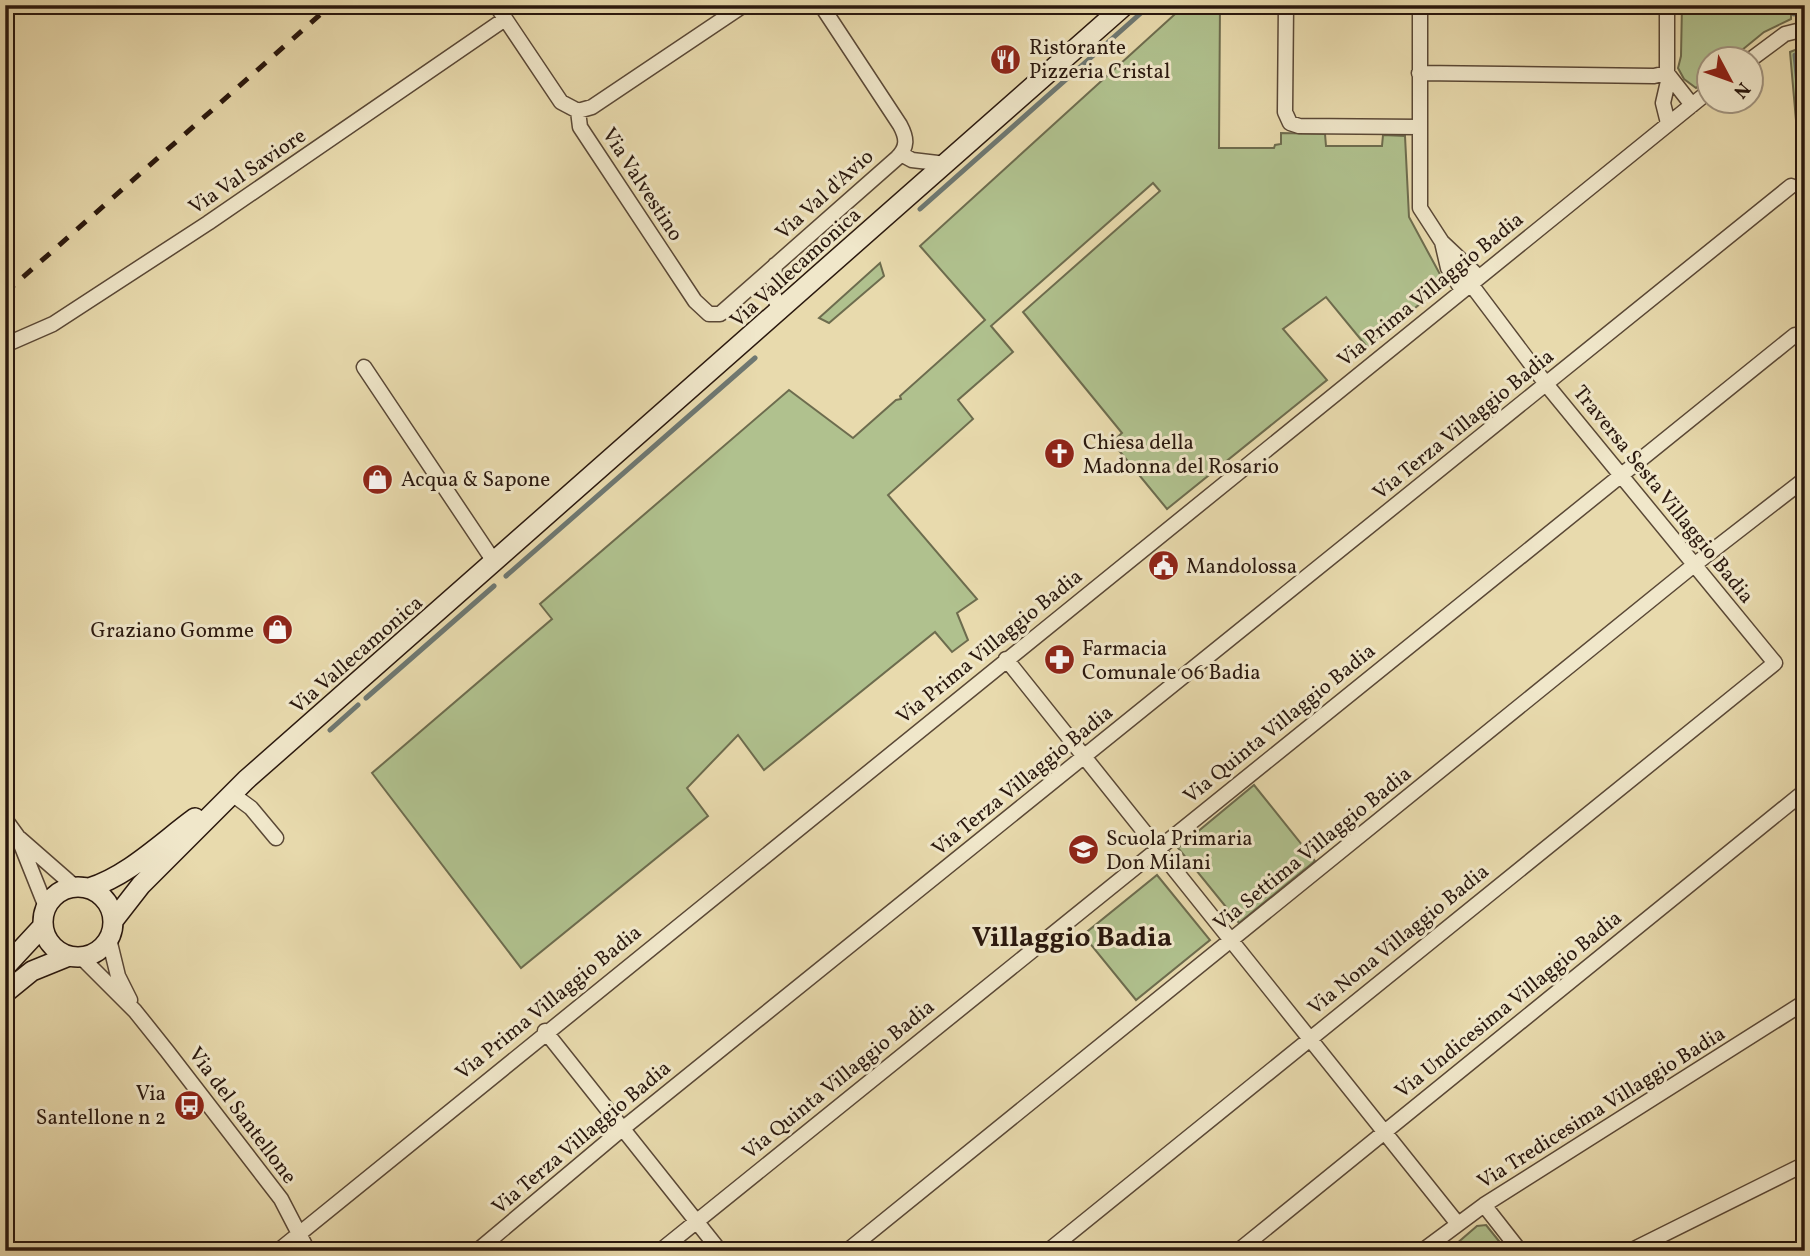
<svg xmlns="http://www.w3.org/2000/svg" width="1810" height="1256" font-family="Vollkorn,serif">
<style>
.green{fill:#b0c18e;stroke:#6d6c4e;stroke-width:2}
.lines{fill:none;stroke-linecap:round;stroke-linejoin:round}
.stream{stroke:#6e7872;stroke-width:5}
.minor-casing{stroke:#5a4836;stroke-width:17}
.secondary-casing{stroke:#2a180e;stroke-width:22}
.minor{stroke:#f0e7ca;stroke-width:14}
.secondary{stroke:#f0e7ca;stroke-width:19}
.rail{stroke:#2a180e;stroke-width:5;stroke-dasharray:12 12;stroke-linecap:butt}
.labels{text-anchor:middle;stroke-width:6;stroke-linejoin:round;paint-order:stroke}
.poi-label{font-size:21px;fill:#2a180e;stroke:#f0e7ca;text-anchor:start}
.street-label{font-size:21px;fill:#2a180e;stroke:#f0e7ca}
.district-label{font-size:28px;font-weight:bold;fill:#2a180e;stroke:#f0e7ca}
</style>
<rect width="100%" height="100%" fill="#e8daad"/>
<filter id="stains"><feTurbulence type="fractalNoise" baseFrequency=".00286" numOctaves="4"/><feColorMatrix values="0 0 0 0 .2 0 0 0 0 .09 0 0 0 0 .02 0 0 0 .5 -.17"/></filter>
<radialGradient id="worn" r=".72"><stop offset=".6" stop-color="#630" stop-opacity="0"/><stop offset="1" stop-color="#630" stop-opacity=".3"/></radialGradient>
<path class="green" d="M 1185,5 L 1220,5 L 1219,148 L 1274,148 L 1275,145 L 1281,144 L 1281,133 L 1325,134 L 1326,146 L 1382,146 L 1383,135 L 1405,136 L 1409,217 L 1442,278 L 1442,286 L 1367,347 L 1326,297 L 1283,329 L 1327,380 L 1167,509 L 1112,442 L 1122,433 L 1023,312 L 1160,191 L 1153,183 L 991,326 L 1013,352 L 958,400 L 973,419 L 888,495 L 977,599 L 957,613 L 968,640 L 952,652 L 935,632 L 764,770 L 738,735 L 687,788 L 708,816 L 521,968 L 372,773 L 552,619 L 540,604 L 789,390 L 853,438 L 896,400 L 901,399 L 900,396 L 985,320 L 920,246 Z
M 1682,5 L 1791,5 L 1791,19 L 1764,32 L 1731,59 L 1708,60 L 1708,78 L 1696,88 L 1684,79 L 1678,68 L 1681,56 Z
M 1805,46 L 1805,430 L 1802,189 L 1790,52 Z
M 880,263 L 884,276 L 829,323 L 819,318 Z
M 1254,785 L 1315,861 L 1239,923 L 1178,848 Z
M 1157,875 L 1210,940 L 1136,1000 L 1083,935 Z
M 1486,1225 L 1507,1251 L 1448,1251 L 1477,1226 Z"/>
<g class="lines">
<path class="stream" d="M 1793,5 L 1794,14
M 1795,55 L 1805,153
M 920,209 L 1150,5
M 506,576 L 755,358
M 366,698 L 494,586
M 330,730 L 358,705"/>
<defs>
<path id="minor" d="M 496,5 L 561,102 L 578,111 L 592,107 L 744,5
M 1286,5 L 1285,112 L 1290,123 L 1299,126 L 1419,127
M 1420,5 L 1420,208 L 1442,242 L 1448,268 L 1462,290
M 1667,5 L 1667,73 L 1692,105
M 1750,60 L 1785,34 L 1805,29
M 1419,73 L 1654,76 L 1667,73
M 578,111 L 580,127 L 695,301 L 709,314 L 720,314 L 897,158 C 908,147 907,138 900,125 L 821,5
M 1668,123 L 1663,103 L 1669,77
M 901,154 L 912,160 L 946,164
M 1442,242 L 1479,277
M 775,265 L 773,293 L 780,312
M 5,345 L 53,324 L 208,223 L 505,19
M 364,367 L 495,563
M 1006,659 L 1458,1224
M 232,794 L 251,808 L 276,838
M 5,819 L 18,837 L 74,886
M 20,842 L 46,907
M 109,939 L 118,976 L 130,1000
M 81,957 L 135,1011 L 167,1051 L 281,1199 L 308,1251
M 545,1031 L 720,1251
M 1484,1205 L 1520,1251
M 278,1251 L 1708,92
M 477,1251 L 621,1130 L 1791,186
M 660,1251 L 1795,335
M 847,1251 L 1694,565 L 1805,479
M 1048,1251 L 1775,663 L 1546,384 L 1470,283
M 1238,1251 L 1805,791
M 1422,1251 L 1484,1205 L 1805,1002
M 1630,1251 L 1805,1164"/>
<path id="secondary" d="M43 922a35 35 0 1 1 70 0a35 35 0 1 1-70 0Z
M 89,888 C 128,876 162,842 195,818
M 113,921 L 141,885 L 246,780 L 1125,5
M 5,967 L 43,926
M 5,993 L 32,971 L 69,956"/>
</defs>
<use href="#minor" class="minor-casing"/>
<use href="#secondary" class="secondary-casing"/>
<use href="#minor" class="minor"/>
<use href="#secondary" class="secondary"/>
<path class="rail" d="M 5,293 L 331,5"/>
</g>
<defs>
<symbol id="restaurant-disc" viewBox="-11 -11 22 22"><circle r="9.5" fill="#8f2418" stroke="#f0e7ca"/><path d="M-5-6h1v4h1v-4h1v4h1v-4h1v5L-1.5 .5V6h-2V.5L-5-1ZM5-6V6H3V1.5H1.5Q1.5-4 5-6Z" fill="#fff"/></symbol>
<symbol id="church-disc" viewBox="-11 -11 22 22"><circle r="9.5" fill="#8f2418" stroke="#f0e7ca"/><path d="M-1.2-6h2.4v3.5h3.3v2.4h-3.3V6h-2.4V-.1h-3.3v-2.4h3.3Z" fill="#fff"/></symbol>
<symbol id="shop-disc" viewBox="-11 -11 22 22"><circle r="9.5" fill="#8f2418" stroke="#f0e7ca"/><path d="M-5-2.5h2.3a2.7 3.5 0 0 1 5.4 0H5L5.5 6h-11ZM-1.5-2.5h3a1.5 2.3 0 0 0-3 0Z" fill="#fff"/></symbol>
<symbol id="civic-disc" viewBox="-11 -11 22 22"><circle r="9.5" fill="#8f2418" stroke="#f0e7ca"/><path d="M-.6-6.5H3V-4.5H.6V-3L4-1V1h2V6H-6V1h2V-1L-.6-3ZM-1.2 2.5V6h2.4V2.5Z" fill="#fff"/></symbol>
<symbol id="pharmacy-disc" viewBox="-11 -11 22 22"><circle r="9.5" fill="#8f2418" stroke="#f0e7ca"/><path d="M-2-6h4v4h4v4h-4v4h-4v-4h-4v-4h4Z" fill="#fff"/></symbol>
<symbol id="school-disc" viewBox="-11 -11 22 22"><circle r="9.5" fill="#8f2418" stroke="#f0e7ca"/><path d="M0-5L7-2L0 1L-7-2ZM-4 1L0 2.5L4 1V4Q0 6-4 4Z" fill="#fff"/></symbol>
<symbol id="bus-disc" viewBox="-11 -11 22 22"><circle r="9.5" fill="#8f2418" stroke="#f0e7ca"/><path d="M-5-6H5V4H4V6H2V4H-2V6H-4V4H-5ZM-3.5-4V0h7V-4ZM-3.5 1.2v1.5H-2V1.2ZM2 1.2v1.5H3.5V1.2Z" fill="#fff"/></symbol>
</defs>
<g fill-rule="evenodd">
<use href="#restaurant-disc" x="988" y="42" width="35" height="35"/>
<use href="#church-disc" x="1042" y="436" width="35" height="35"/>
<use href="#shop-disc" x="360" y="462" width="35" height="35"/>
<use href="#civic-disc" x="1146" y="548" width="35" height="35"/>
<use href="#shop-disc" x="260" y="612" width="35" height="35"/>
<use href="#pharmacy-disc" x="1042" y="642" width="35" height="35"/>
<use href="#school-disc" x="1066" y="832" width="35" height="35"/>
<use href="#bus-disc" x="172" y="1088" width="35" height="35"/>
</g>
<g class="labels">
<g class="poi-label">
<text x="1029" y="54">Ristorante<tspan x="1029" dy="24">Pizzeria Cristal</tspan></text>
<text x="1083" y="449">Chiesa della<tspan x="1083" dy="24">Madonna del Rosario</tspan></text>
<text x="401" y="486">Acqua &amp; Sapone</text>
<text x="1186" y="573">Mandolossa</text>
<text x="254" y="637" text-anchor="end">Graziano Gomme</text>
<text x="1082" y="655">Farmacia<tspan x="1082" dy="24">Comunale 06 Badia</tspan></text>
<text x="1106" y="845">Scuola Primaria<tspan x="1106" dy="24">Don Milani</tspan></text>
<text x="166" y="1100" text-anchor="end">Via<tspan x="166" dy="24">Santellone n 2</tspan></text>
</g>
<g class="street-label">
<text transform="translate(247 171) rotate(-34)" y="7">Via Val Saviore</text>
<text transform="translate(643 184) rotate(57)" y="7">Via Valvestino</text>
<text transform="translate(824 194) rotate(-42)" y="7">Via Val d'Avio</text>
<text transform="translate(795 267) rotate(-42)" y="7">Via Vallecamonica</text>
<text transform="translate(1430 289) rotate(-39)" y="7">Via Prima Villaggio Badia</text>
<text transform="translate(1463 424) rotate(-39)" y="7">Via Terza Villaggio Badia</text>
<text transform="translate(1664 494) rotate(51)" y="7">Traversa Sesta Villaggio Badia</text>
<text transform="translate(989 646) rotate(-39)" y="7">Via Prima Villaggio Badia</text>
<text transform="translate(356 654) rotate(-41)" y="7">Via Vallecamonica</text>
<text transform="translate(1279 723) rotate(-39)" y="7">Via Quinta Villaggio Badia</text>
<text transform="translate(1022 780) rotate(-39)" y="7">Via Terza Villaggio Badia</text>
<text transform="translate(1312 848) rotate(-39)" y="7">Via Settima Villaggio Badia</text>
<text transform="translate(1398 939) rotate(-39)" y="7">Via Nona Villaggio Badia</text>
<text transform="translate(548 1002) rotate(-39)" y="7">Via Prima Villaggio Badia</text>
<text transform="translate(1508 1004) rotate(-39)" y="7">Via Undicesima Villaggio Badia</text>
<text transform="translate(838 1079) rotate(-39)" y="7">Via Quinta Villaggio Badia</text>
<text transform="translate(1601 1107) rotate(-32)" y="7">Via Tredicesima Villaggio Badia</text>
<text transform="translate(243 1115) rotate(53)" y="7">Via del Santellone</text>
<text transform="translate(581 1137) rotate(-40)" y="7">Via Terza Villaggio Badia</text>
</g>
<g class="district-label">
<text x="1072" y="946">Villaggio Badia</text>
</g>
</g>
<rect width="1810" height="1256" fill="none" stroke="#e8daad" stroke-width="28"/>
<rect x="7" y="7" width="1796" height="1242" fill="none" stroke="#2a180e" stroke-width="3.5"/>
<rect x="14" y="14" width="1782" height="1228" fill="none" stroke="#2a180e" stroke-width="2"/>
<g transform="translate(1730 80) rotate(131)"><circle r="33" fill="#f0e7ca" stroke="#a1947f" stroke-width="2"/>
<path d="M0-5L12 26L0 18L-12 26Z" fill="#8f2418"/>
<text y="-10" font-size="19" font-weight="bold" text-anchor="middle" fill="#2a180e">N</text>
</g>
<rect width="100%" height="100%" filter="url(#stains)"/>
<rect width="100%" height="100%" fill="url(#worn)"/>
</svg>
